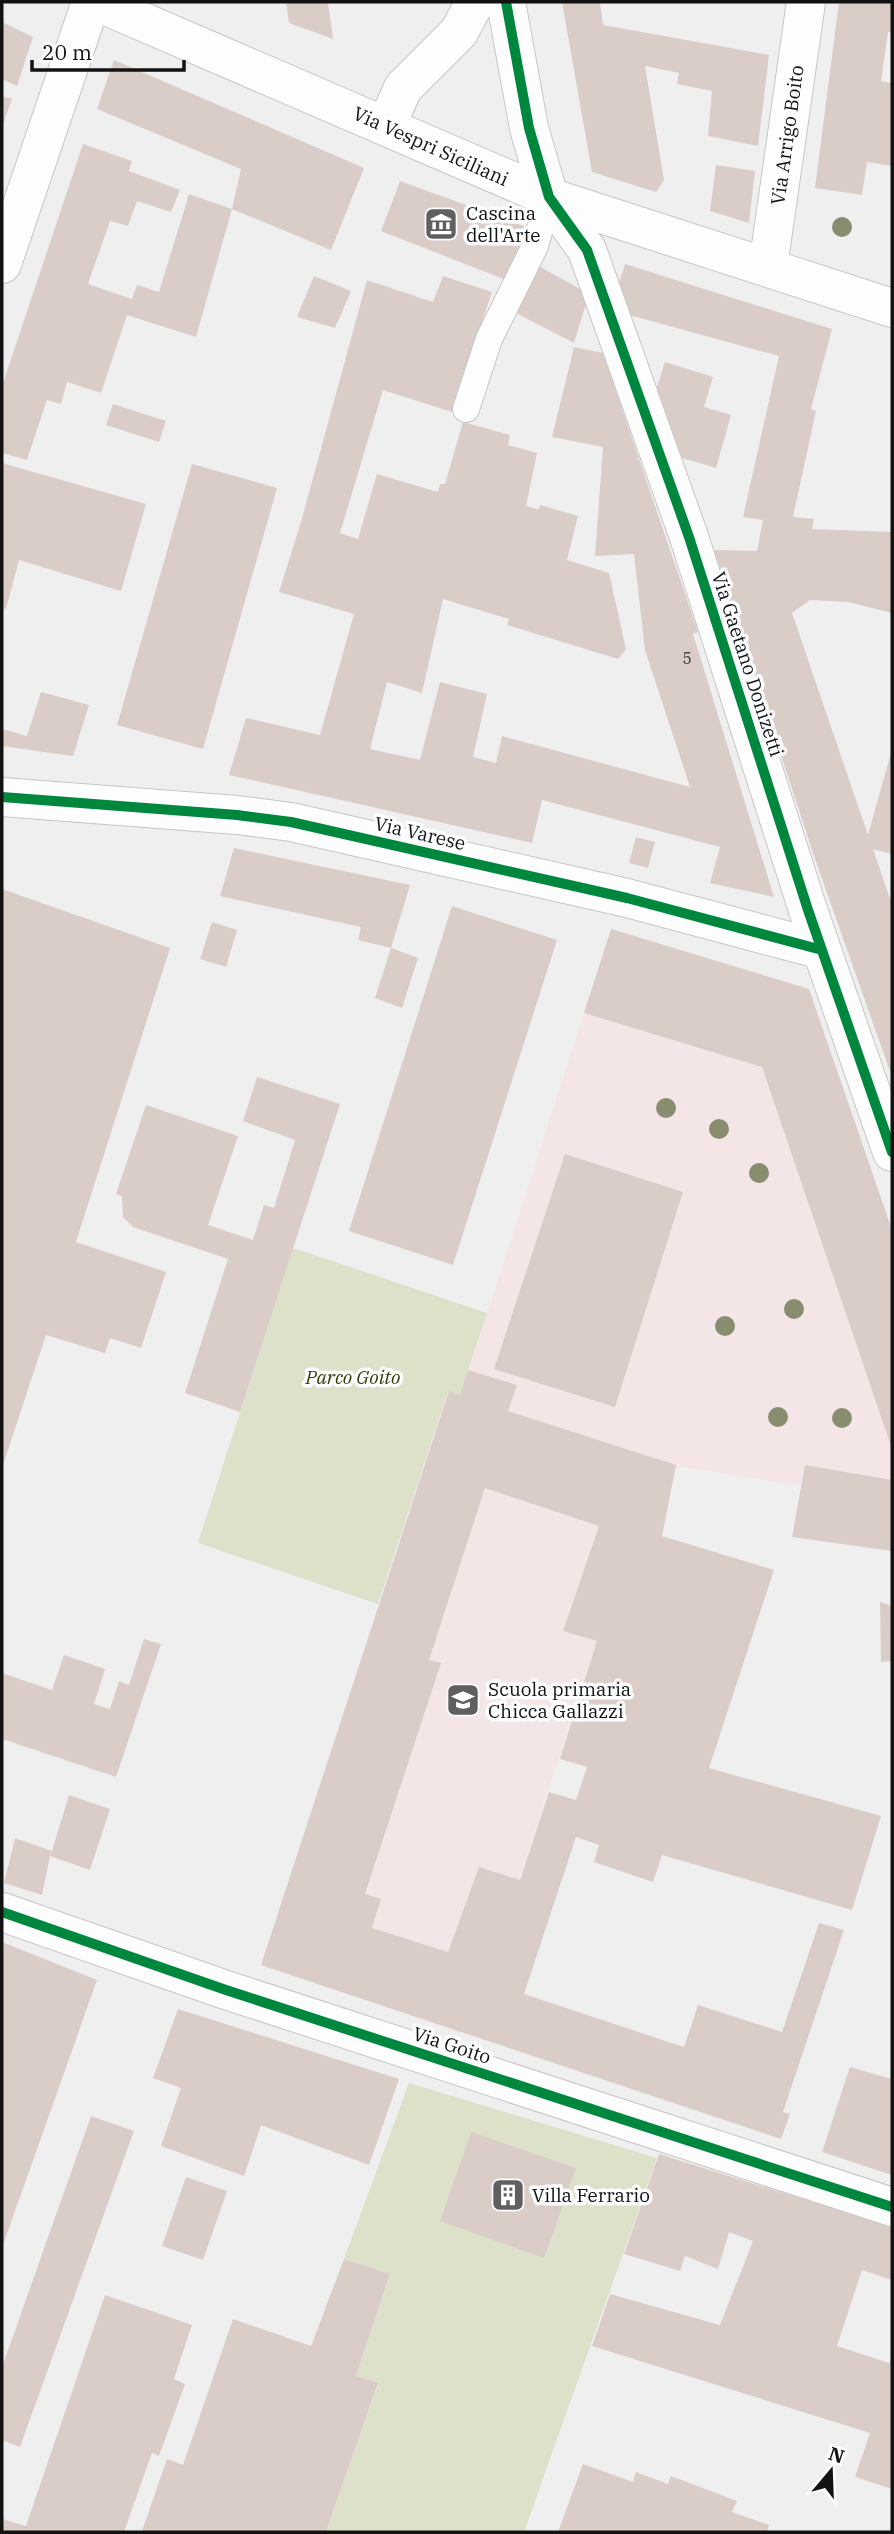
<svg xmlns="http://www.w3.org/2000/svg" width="894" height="2534" font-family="'IBM Plex Serif',serif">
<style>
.education{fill:#f4e6e7}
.green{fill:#dde1c9}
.building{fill:#dacdc7;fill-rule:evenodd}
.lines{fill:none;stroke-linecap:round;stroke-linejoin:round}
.service-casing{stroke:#c6c6c7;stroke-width:28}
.minor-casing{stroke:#c6c6c7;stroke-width:40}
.tertiary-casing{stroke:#c6c6c7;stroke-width:40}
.service{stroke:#fdfdfd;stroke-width:26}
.minor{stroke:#fdfdfd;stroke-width:38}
.tertiary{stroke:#fdfdfd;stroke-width:38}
.cycleway-casing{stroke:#fbfdfe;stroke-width:15}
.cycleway{stroke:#00873e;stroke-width:10}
.tree{fill:#898d6f}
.labels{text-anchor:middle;stroke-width:7;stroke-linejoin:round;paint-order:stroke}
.number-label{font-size:16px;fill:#444140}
.street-label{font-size:19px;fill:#121213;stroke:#fbfdfe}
.poi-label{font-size:19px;fill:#121213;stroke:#fbfdfe;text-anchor:start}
.park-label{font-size:19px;font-style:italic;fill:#363c06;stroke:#fbfdfe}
</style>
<rect width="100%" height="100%" fill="#efeff0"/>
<path class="education" d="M 611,929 L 809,989 L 892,1230 L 892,1480 L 805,1465 L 800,1486 L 676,1466 L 662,1536 L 634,1532 L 467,2035 L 261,1965 L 449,1391 L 461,1395 Z"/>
<path class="green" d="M 293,1248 L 487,1313 L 460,1395 L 448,1392 L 378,1604 L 198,1543 Z
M 409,2083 L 657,2158 L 524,2532 L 326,2532 L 378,2384 L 356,2376 L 390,2275 L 344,2259 Z"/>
<path class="building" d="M 286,2 L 328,2 L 333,39 L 289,23 Z
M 562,2 L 600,2 L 603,25 L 769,55 L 758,146 L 708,136 L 712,91 L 677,84 L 679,73 L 645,66 L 664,180 L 656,192 L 592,172 Z
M 839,2 L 892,2 L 892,32 L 888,32 L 881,81 L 892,83 L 892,166 L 867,162 L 862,195 L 815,188 Z
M 2,22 L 33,37 L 17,86 L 2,79 Z
M 114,60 L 364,168 L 331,250 L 232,209 L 241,169 L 97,109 Z
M 2,96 L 12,99 L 2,127 Z
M 83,144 L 132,161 L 129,171 L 180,190 L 171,212 L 137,201 L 128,226 L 110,221 L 88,284 L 132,299 L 137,285 L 159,292 L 189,194 L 232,209 L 196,337 L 127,315 L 101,393 L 67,382 L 61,404 L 47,400 L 27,460 L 2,453 L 2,386 Z
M 716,165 L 755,171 L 749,223 L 710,211 Z
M 400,181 L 529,228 L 506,280 L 381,231 Z
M 625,264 L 832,329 L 811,409 L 816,411 L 793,517 L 814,519 L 812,529 L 892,532 L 892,613 L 848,602 L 810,600 L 792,613 L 868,835 L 892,749 L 892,854 L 873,849 L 892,905 L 892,1077 L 815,859 L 714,550 L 757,551 L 763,520 L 743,517 L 779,356 L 622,313 L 619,283 Z
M 537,265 L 589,294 L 574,343 L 512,311 Z
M 314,276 L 351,291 L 335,328 L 297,317 Z
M 443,276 L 492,292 L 452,412 L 383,390 L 340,533 L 358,539 L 377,474 L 438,492 L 440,484 L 445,484 L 463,422 L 510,435 L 508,445 L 537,453 L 526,506 L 539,510 L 540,505 L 578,516 L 567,560 L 609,573 L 626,649 L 618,659 L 507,625 L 509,619 L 443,599 L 422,693 L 387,682 L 370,749 L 420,760 L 440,682 L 487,694 L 473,757 L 496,763 L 502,736 L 690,787 L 645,650 L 634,554 L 595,556 L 603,447 L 552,437 L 574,347 L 603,353 L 698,632 L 693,634 L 774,897 L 710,883 L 720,847 L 542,800 L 532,843 L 229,775 L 246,718 L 320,735 L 354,614 L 279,592 L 301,522 L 367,280 L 433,302 Z
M 665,362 L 713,377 L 704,407 L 731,415 L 716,468 L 682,458 L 656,390 Z
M 113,404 L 166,421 L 159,442 L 106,425 Z
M 2,463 L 146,504 L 121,591 L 19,560 L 6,609 L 2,607 Z
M 192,464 L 277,488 L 203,749 L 117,725 Z
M 41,692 L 89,705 L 73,756 L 2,746 L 2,729 L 27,736 Z
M 636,837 L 655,842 L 648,868 L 629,863 Z
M 234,848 L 410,885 L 391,948 L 418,958 L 402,1008 L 375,998 L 391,948 L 358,940 L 361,927 L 220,896 Z
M 2,889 L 170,948 L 76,1242 L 166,1272 L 141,1348 L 110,1338 L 105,1353 L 46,1335 L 2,1468 Z
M 452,906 L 557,940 L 453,1265 L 349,1231 Z
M 212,922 L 237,930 L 226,967 L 200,959 Z
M 611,929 L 809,989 L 892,1230 L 892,1449 L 762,1067 L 584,1013 Z
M 257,1077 L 340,1104 L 240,1412 L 185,1393 L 228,1259 L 133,1227 L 123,1217 L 122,1196 L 116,1194 L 146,1105 L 238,1136 L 208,1225 L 253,1240 L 264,1205 L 274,1208 L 295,1140 L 243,1121 Z
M 565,1154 L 683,1192 L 615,1407 L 494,1369 Z
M 468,1370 L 517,1385 L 508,1411 L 676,1465 L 662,1536 L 774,1570 L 709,1768 L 881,1816 L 852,1910 L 662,1855 L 653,1882 L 594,1862 L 599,1845 L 576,1837 L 524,1994 L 684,2047 L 698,2005 L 782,2032 L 819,1923 L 844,1930 L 783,2112 L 790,2114 L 781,2139 L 261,1965 L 449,1391 L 460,1395 ZM 485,1488 L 599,1526 L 563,1631 L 597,1641 L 560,1759 L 587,1767 L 576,1800 L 549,1792 L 520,1880 L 479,1867 L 448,1952 L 372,1928 L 381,1899 L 365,1894 L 441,1663 L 429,1660 Z
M 805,1465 L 892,1480 L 892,1551 L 792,1537 Z
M 880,1602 L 892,1606 L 892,1661 L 881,1662 Z
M 144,1639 L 161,1644 L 116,1777 L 2,1739 L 2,1673 L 52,1690 L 64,1655 L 105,1669 L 94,1704 L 110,1709 L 119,1681 L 129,1685 Z
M 69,1795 L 110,1809 L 90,1870 L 50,1856 L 42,1895 L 4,1883 L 15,1838 L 52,1851 Z
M 2,1942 L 97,1980 L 2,2248 Z
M 178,2009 L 399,2079 L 369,2165 L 261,2125 L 244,2176 L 161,2146 L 181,2088 L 153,2078 Z
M 850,2067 L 892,2079 L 892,2175 L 822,2152 Z
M 91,2116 L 134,2131 L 20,2447 L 2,2440 L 2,2367 Z
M 471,2132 L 576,2168 L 544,2258 L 440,2221 Z
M 659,2154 L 892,2227 L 892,2280 L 862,2270 L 837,2346 L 889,2363 L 892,2356 L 892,2489 L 855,2477 L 870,2433 L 592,2346 L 610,2294 L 720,2325 L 753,2241 L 729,2232 L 718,2269 L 685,2256 L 680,2271 L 624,2254 Z
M 186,2177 L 227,2191 L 203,2260 L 162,2246 Z
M 344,2259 L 390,2274 L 356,2376 L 378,2383 L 326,2532 L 142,2531 L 167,2459 L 183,2465 L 233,2319 L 311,2346 Z
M 105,2295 L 192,2325 L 174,2379 L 185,2384 L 159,2456 L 152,2453 L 124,2532 L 2,2532 L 2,2519 L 26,2526 Z
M 583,2464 L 633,2482 L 636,2472 L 668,2484 L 671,2476 L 737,2501 L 732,2512 L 769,2525 L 767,2532 L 558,2532 Z"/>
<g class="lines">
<defs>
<path id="service" d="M 466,409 L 489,339 L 535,246 L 549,197"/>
<path id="minor" d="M 97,2 L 549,197 L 892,308
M 549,197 L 587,250 L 689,537 L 808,910 L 892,1152
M 2,264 L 91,2
M 768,267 L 806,2
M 2,797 L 237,815 L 291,822 L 627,898 L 822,950
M 2,1912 L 226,1990 L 892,2207"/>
<path id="tertiary" d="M 506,2 L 529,128 L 549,197
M 386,126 L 403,88 L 459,32 L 475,2"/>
</defs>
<use href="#service" class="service-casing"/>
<use href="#minor" class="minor-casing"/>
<use href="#tertiary" class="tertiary-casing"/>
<use href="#service" class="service"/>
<use href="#minor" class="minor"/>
<use href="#tertiary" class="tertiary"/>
<defs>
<path id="cycleway" d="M 506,2 L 529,128 L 549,197 L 587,250 L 689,537 L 808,910 L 892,1152
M 2,797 L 237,815 L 291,822 L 627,898 L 822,950
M 2,1912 L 226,1990 L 892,2207"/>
</defs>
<use href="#cycleway" class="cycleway-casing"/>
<use href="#cycleway" class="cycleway"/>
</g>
<g class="tree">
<circle cx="842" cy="227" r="10"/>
<circle cx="666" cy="1108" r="10"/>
<circle cx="719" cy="1129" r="10"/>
<circle cx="759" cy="1173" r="10"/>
<circle cx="794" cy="1309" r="10"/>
<circle cx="725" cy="1326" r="10"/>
<circle cx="778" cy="1417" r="10"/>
<circle cx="842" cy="1418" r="10"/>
</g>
<defs>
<symbol id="museum-square" viewBox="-11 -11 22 22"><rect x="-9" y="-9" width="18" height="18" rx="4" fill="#5f5f60" stroke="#fbfdfe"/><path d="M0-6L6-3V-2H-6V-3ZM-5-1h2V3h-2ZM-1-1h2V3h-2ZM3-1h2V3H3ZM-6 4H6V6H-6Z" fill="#fff"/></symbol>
<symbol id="school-square" viewBox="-11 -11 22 22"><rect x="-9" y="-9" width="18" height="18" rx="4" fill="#5f5f60" stroke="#fbfdfe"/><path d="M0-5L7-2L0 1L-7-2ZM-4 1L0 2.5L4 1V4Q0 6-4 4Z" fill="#fff"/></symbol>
<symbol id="building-square" viewBox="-11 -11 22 22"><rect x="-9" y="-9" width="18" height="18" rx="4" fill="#5f5f60" stroke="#fbfdfe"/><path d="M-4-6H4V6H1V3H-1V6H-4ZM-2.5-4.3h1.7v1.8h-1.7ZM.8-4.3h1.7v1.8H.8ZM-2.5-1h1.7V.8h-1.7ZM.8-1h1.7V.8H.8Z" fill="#fff"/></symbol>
</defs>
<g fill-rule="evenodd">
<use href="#museum-square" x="422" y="205" width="38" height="38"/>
<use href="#school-square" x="444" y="1681" width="38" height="38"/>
<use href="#building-square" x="489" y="2176" width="38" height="38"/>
</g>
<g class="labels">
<g class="number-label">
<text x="687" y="664">5</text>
</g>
<g class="street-label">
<text transform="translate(787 135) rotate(-82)" y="7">Via Arrigo Boito</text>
<text transform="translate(431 146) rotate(24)" y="7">Via Vespri Siciliani</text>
<text transform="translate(748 664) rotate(72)" y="7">Via Gaetano Donizetti</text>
<text transform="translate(420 833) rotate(13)" y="7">Via Varese</text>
<text transform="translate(452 2045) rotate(18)" y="7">Via Goito</text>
</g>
<g class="poi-label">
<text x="466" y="220">Cascina<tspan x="466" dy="22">dell'Arte</tspan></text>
<text x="488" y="1696">Scuola primaria<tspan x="488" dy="22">Chicca Gallazzi</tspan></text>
<text x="532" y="2202">Villa Ferrario</text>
</g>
<g class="park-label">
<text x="353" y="1384">Parco Goito</text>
</g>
</g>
<rect width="894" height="2534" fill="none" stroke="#121213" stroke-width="7"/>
<g transform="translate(831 2471) rotate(19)" stroke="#fbfdfe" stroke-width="5" paint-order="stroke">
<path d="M0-5L12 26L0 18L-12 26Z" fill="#121213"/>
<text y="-10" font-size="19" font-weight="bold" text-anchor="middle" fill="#121213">N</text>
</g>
<path d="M32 60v10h152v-10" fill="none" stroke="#121213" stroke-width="3.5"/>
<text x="42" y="60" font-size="21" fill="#121213" stroke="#fbfdfe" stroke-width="5" paint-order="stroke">20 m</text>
</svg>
